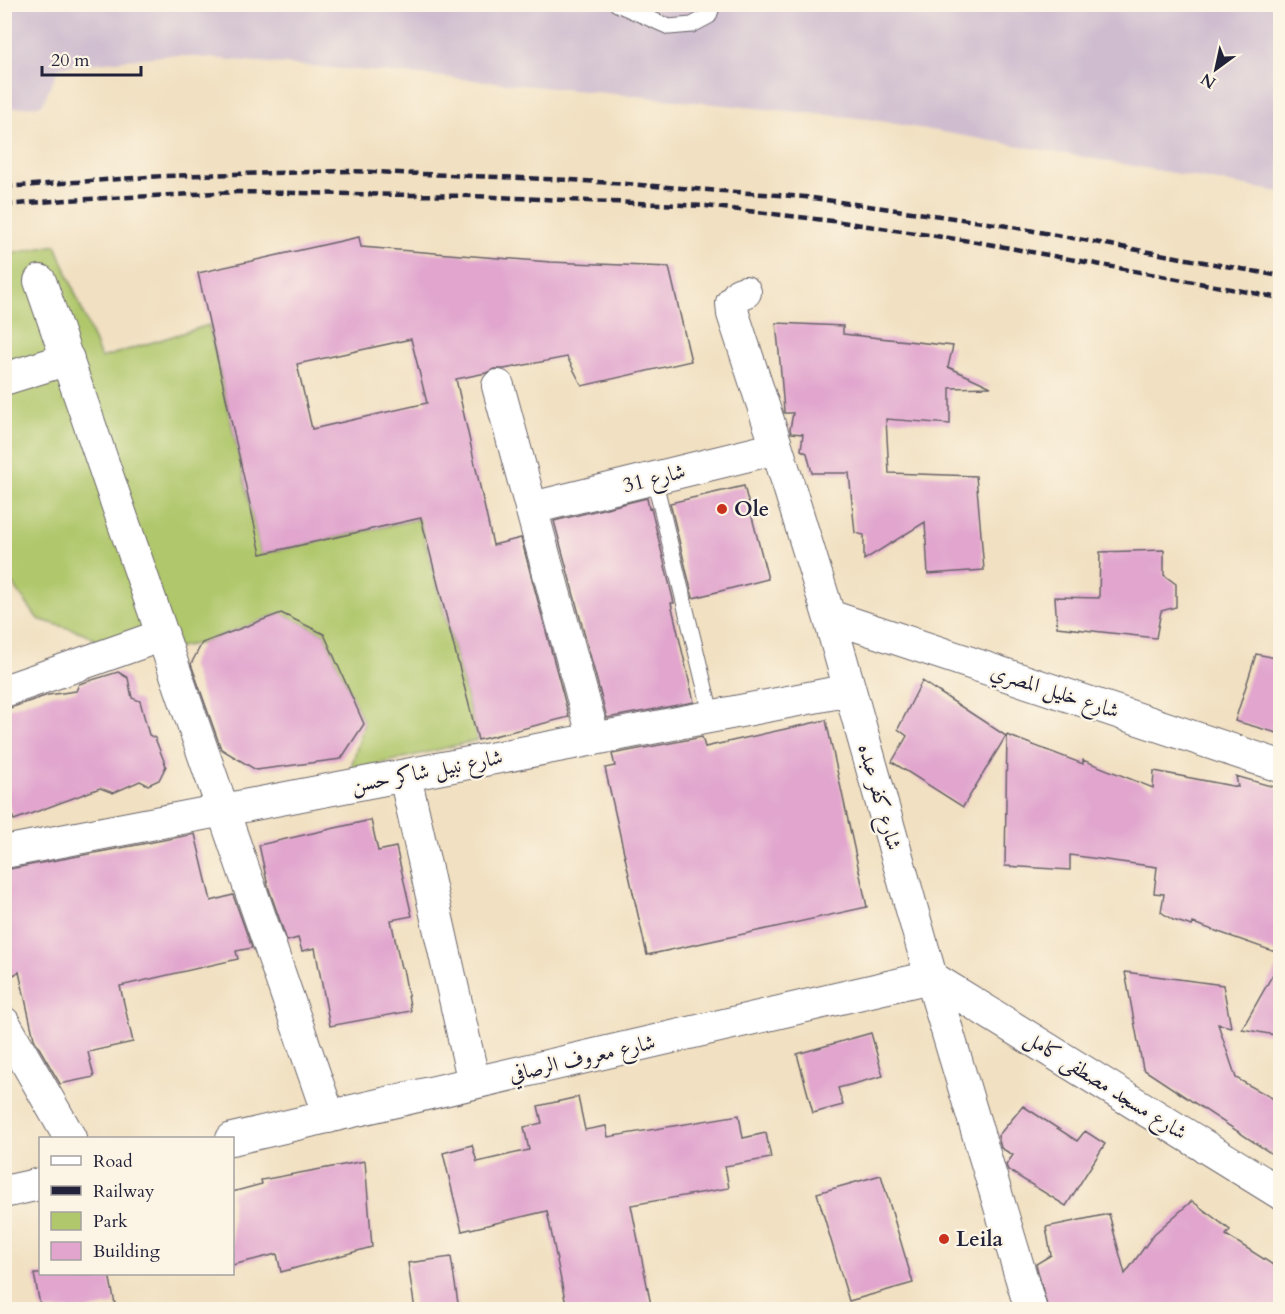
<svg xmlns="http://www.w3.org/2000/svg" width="1285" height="1314" font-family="Cardo,Amiri,serif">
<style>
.industrial{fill:#cfbdcf}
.green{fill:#b0c76c;stroke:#697454;stroke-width:1.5}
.building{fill:#e1a5ce;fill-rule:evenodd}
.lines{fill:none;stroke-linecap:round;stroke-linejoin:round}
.lane-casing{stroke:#6a646a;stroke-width:17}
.street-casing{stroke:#6a646a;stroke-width:34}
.lane{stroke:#fff;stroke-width:15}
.street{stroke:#fff;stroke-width:32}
.rail{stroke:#22223b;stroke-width:4.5;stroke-dasharray:9 4.5;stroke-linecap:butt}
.poi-dot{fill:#c8321e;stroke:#fcf5e5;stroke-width:2}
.labels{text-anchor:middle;stroke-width:4.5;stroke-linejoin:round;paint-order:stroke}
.street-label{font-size:21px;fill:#22223b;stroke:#fcf5e5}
.poi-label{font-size:21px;font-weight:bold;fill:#22223b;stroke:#fcf5e5;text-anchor:start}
</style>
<rect width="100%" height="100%" fill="#fcf5e5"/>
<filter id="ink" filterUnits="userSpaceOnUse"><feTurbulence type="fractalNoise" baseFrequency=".0167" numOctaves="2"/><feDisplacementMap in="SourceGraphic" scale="12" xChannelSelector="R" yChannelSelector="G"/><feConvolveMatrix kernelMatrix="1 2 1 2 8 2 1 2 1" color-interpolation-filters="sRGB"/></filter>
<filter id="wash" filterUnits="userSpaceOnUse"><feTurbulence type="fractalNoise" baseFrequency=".008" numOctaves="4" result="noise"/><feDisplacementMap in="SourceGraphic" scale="24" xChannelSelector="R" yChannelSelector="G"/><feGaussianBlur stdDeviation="1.35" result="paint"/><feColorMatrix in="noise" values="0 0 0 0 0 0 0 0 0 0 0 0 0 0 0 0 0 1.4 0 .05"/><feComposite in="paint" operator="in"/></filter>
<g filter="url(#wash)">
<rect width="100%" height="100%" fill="#f1e0c1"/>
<path class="industrial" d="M 4,5 L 1280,5 L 1280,192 L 868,119 L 432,76 L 171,55 L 59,67 L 42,105 L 5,109 Z"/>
<path class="green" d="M 56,245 L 101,358 L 209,325 L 261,554 L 419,519 L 478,740 L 350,771 L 364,724 L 324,634 L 281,613 L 202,643 L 122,657 L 84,633 L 38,619 L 5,574 L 4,255 Z"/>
<g id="blocks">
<path class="building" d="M 359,237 L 361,247 L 550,262 L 669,267 L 691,361 L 582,386 L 567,357 L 504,369 L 494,369 L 486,373 L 456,379 L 493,545 L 521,538 L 569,717 L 478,740 L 421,518 L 261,554 L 198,273 ZM 411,339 L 427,403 L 312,429 L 297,364 Z
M 776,323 L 843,326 L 843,334 L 953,346 L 948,367 L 991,387 L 950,388 L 950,424 L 886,419 L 889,473 L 976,476 L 984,570 L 928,574 L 925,522 L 864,560 L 864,535 L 855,533 L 849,473 L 812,473 L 807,453 L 801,450 L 803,434 L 791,433 L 790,429 L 793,413 L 784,413 L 784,411 L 780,362 Z
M 744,486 L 768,579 L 693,598 L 670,503 Z
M 647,498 L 649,509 L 651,508 L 674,603 L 671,603 L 694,702 L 607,718 L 554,521 Z
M 1164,550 L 1164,575 L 1176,584 L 1176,607 L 1161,611 L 1156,638 L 1057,627 L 1055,597 L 1099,598 L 1100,552 Z
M 281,613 L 324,634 L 364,724 L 341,759 L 256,770 L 221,749 L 191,664 L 202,643 Z
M 1256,654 L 1281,659 L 1281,734 L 1235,721 Z
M 118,672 L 128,678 L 132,698 L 140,701 L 149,735 L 155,738 L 166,766 L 159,780 L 148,785 L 140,781 L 113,793 L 100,788 L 14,820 L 4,793 L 4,710 L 48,695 L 76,691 L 79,684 Z
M 922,681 L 1006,736 L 963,807 L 892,762 L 907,736 L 898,729 Z
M 826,720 L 867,907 L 647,955 L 605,768 L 615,766 L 612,754 L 702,737 L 705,747 Z
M 1007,735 L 1083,764 L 1083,760 L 1153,788 L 1154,771 L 1238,787 L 1236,776 L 1281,789 L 1281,954 L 1193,923 L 1192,926 L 1173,920 L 1161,912 L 1164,894 L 1154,893 L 1157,867 L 1070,855 L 1070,870 L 1005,866 Z
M 371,820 L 378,851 L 396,847 L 412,916 L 391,920 L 401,968 L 403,968 L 411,1011 L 330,1026 L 315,948 L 302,951 L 298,938 L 287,941 L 268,886 L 259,845 Z
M 195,834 L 211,901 L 233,895 L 252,948 L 236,951 L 238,959 L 120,986 L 133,1042 L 88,1052 L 94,1077 L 60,1084 L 34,1039 L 19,972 L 4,980 L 4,870 Z
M 1281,960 L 1281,1036 L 1242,1029 Z
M 1125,972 L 1223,985 L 1231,1027 L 1218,1024 L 1236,1078 L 1281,1103 L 1281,1160 L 1143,1069 Z
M 871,1033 L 883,1076 L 838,1088 L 843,1105 L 813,1113 L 797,1054 Z
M 578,1097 L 585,1130 L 606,1126 L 608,1137 L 739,1115 L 743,1138 L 766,1133 L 771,1158 L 725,1166 L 729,1188 L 631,1205 L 652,1310 L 567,1310 L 547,1211 L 462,1231 L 443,1153 L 472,1145 L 477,1162 L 529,1150 L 524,1127 L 542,1123 L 538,1106 Z
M 1023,1106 L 1077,1141 L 1085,1131 L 1105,1144 L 1066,1206 L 1008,1170 L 1006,1165 L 1013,1155 L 1001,1148 L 998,1136 Z
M 365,1161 L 372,1247 L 281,1272 L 277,1254 L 232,1265 L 232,1192 L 262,1184 L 261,1180 Z
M 881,1175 L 913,1283 L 849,1301 L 817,1193 Z
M 1192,1201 L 1230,1230 L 1226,1235 L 1281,1270 L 1281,1310 L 1048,1310 L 1036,1264 L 1051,1255 L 1046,1227 L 1109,1214 L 1125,1274 L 1154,1234 Z
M 451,1257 L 459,1310 L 415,1310 L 408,1263 Z
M 34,1274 L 109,1274 L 115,1304 L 87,1310 L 41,1310 Z"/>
</g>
</g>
<g filter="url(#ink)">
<use href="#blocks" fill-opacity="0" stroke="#6a646a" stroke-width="1.5"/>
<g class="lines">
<defs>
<path id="lane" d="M 617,4 L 669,27 L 692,25 L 709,16 L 713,4
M 654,478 L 712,717"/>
<path id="street" d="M 40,281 L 329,1117
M 745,292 L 739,294 L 732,303 L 733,314 L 777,448 L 829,616 L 931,977 L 1031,1310
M 4,379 L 68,359
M 498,386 L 594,739
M 532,508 L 777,448
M 829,616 L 1280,766
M 4,691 L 163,635
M 405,776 L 474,1083
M 4,852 L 850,690
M 931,977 L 1280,1193
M 4,1023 L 70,1138
M 232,1139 L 931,977
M 4,1192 L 40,1184"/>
</defs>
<use href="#lane" class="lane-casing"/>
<use href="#street" class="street-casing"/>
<use href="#lane" class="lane"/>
<use href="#street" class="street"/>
<path class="rail" d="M 4,187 L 163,176 L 349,171 L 571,180 L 805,197 L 996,224 L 1280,276
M 4,205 L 67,200 L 237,192 L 471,196 L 706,206 L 841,222 L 983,243 L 1280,298"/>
</g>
</g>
<g class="poi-dot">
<circle cx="722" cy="509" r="6"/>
<circle cx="944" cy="1239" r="6"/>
</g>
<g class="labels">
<g class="street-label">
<text transform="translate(654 478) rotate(-14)" y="7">شارع 31</text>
<text transform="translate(1055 691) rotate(18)" y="7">شارع خليل المصري</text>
<text transform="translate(427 771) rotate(-11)" y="7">شارع نبيل شاكر حسن</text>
<text transform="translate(880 797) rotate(74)" y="7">شارع كفر عبده</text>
<text transform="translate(582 1058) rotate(-13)" y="7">شارع معروف الرصافي</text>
<text transform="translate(1106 1085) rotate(32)" y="7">شارع مسجد مصطفى كامل</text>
</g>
<g class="poi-label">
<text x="734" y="516">Ole</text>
<text x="956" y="1246">Leila</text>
</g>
</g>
<rect width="1285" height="1314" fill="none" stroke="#fcf5e5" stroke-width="24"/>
<rect x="39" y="1137" width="195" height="138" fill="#fcf5e5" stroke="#a5a1a1" stroke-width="1.5"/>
<rect x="51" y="1156" width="30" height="9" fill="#ffffff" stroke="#a5a1a1" stroke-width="1.5"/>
<text x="93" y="1167" font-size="18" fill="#22223b">Road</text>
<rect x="51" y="1186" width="30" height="9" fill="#22223b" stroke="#a5a1a1" stroke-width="1.5"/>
<text x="93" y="1197" font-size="18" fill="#22223b">Railway</text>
<rect x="51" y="1212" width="30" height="18" fill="#b0c76c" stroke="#a5a1a1" stroke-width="1.5"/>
<text x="93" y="1227" font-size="18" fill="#22223b">Park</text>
<rect x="51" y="1242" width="30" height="18" fill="#e1a5ce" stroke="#a5a1a1" stroke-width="1.5"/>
<text x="93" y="1257" font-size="18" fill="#22223b">Building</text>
<g transform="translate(1216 69) rotate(213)" stroke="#fcf5e5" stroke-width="4.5" paint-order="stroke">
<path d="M0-4.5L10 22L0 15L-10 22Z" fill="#22223b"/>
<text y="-9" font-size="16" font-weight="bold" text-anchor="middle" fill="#22223b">N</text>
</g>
<path d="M42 66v9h99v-9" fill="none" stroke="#22223b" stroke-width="3"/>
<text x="51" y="66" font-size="18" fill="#22223b" stroke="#fcf5e5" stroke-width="4.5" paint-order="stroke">20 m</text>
</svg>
